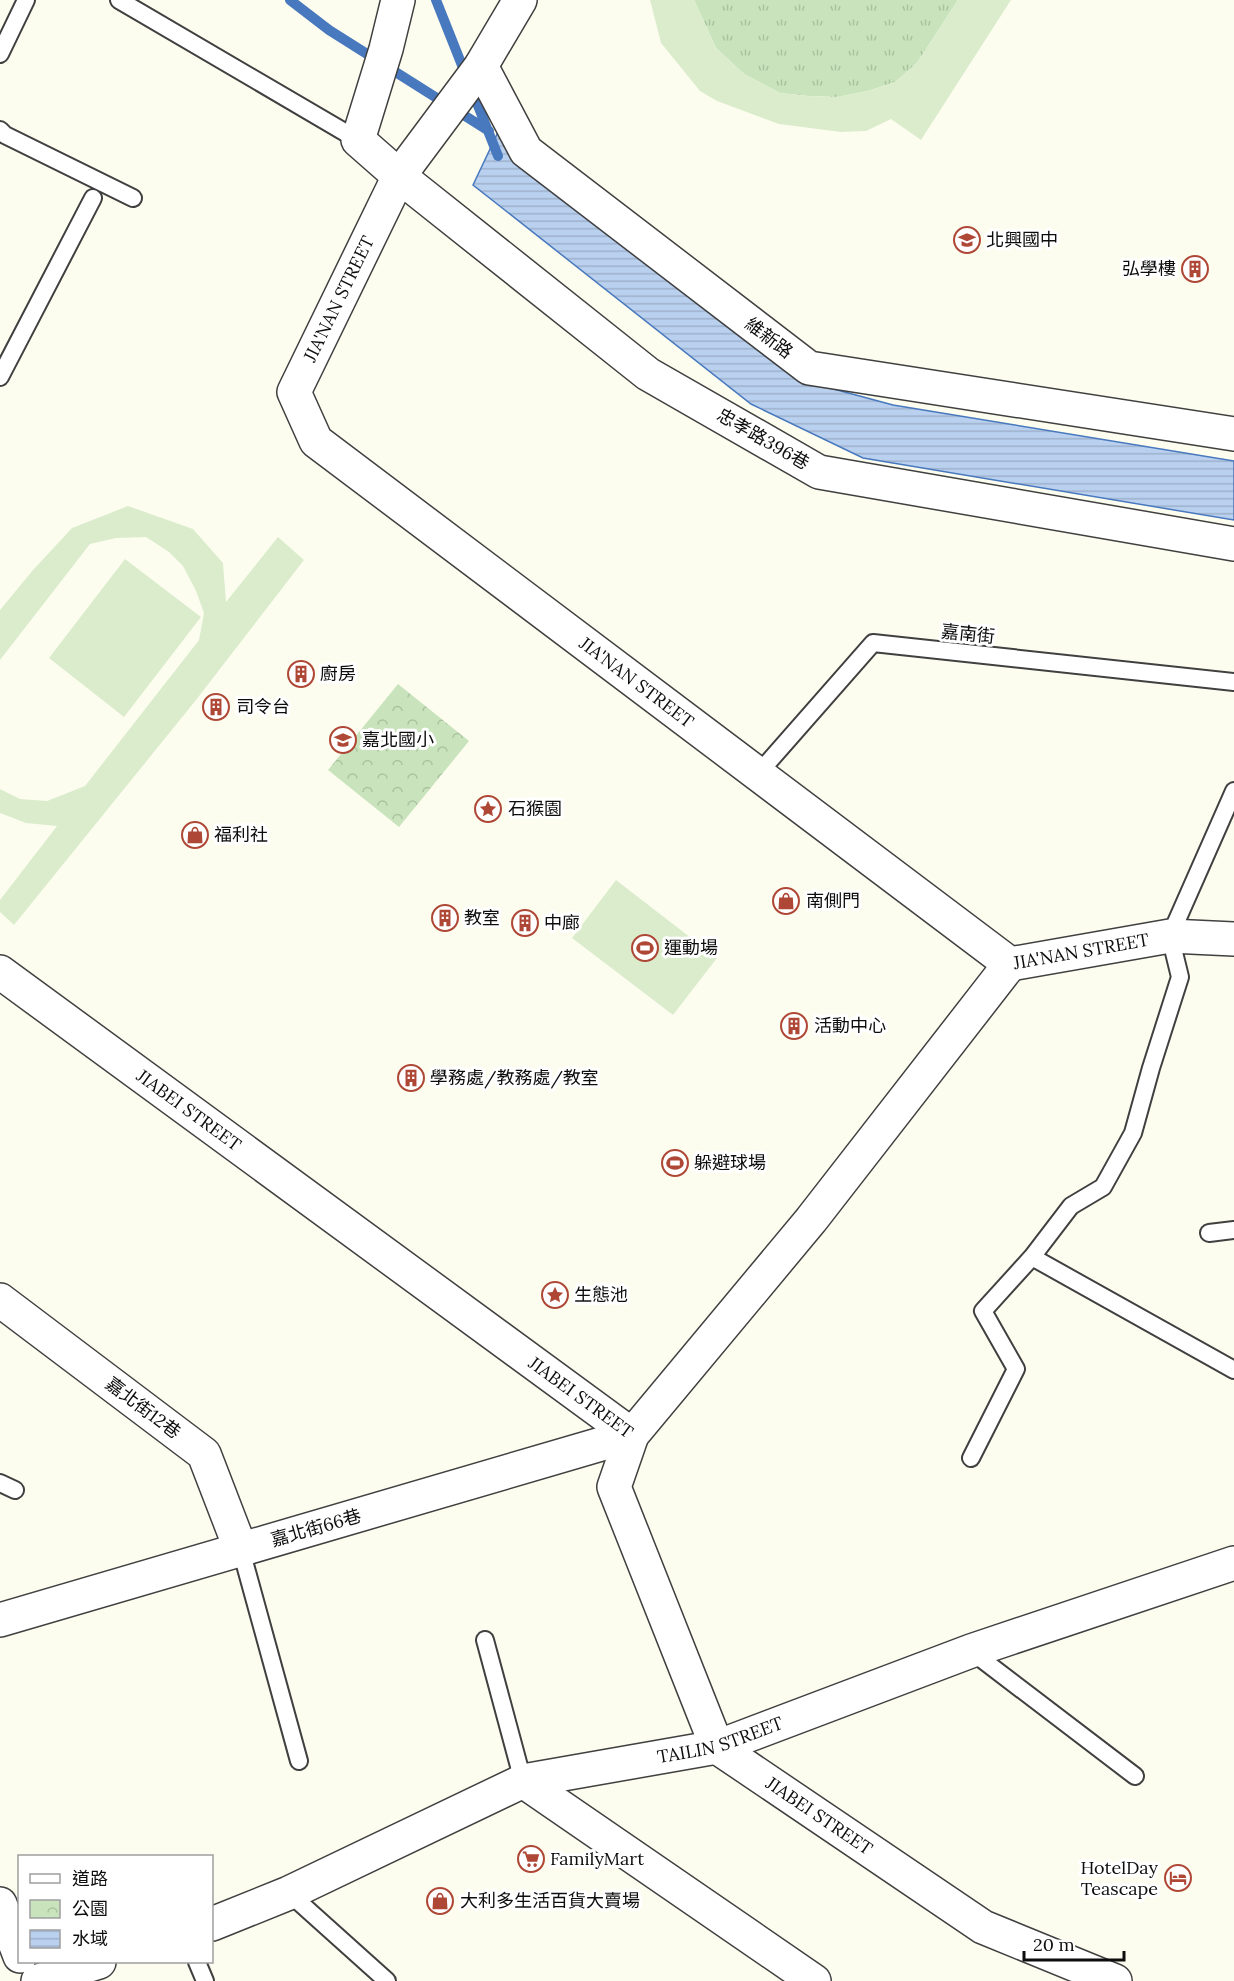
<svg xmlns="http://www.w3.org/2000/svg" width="1234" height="1981" font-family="Lora,'Noto Sans TC',serif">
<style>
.grass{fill:url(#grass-tufts)}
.park{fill:url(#park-crowns)}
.pitch{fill:#dbeccd}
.water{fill:url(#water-rules);stroke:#4878be;stroke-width:1.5}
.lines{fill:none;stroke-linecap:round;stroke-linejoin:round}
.stream{stroke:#4878be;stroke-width:10}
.lane-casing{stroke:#404040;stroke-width:20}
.street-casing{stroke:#404040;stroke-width:36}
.lane{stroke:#fff;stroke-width:16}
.street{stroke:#fff;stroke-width:33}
.labels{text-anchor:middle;stroke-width:6;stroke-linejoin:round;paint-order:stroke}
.poi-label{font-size:18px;fill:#0d0d0d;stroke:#fff;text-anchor:start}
.street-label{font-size:18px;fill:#0d0d0d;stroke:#fff}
</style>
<defs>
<pattern id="grass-tufts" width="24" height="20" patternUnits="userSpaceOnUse" patternTransform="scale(1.5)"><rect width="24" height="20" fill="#c9e4bc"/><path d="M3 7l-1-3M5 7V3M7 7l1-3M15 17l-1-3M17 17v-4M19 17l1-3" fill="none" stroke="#abc2a0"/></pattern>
<pattern id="park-crowns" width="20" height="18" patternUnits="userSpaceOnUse" patternTransform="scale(1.5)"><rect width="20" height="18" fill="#c9e4bc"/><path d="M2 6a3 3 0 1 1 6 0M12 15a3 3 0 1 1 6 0" fill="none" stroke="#abc2a0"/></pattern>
<pattern id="water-rules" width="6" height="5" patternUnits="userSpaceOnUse" patternTransform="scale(1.5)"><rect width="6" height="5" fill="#b9d0ef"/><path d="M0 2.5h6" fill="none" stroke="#9eb1cc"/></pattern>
</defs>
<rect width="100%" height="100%" fill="#fdfdef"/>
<path class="grass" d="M 694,0 L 958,0 L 917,63 L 895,82 L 868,91 L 837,97 L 808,96 L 780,93 L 744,74 L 716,48 Z"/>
<path class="park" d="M 398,684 L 469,741 L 399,827 L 328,770 Z"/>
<path class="pitch" d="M 650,0 L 694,0 L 716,48 L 744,74 L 780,93 L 808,96 L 837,97 L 868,91 L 895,82 L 917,63 L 958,0 L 1011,0 L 921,140 L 891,119 L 866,131 L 841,132 L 779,124 L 717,101 L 700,91 L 661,43 Z
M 128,506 L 193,529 L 223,563 L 226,602 L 278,537 L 304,560 L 196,700 L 14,925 L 0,912 L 0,900 L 57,826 L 26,823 L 0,813 L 0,789 L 20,799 L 47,801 L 85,786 L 199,640 L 204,613 L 196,591 L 183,566 L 169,552 L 146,537 L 116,538 L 90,544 L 0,660 L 0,610 L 33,570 L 72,528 Z
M 125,559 L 201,617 L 124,717 L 49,658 Z
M 616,880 L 717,958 L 673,1015 L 572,938 Z"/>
<path class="water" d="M 500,128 L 804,381 L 893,405 L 1234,461 L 1234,520 L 863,458 L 751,404 L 473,185 Z"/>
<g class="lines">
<path class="stream" d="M 290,0 L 329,30 L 489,131
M 436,0 L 498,156"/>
<defs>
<path id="lane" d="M 119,0 L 358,140
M 0,54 L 26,0
M 0,130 L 5,135 L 133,198
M 0,377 L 93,198
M 757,775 L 873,643 L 1234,682
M 1209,1233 L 1234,1230
M 1032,1257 L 1234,1370
M 971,1458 L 1016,1369 L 983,1311 L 1032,1257 L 1071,1206 L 1103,1187 L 1133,1133 L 1151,1068 L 1180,977 L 1170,936 L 1234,791
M 0,1483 L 15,1490
M 241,1550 L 299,1761
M 485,1640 L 523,1781
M 971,1651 L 1135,1776
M 289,1893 L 387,1981
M 197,1962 L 205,1981"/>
<g id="street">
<path d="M 398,0 L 386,49 L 358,140 L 399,176 L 648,374 L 819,472 L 1234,544"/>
<path id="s1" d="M 520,0 L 481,66 L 399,176 L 294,392 L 316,441 L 1010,964 L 1170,936 L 1234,939"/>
<path d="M 481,66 L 526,151 L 809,368 L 1234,434"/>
<path id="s2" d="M 1010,964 L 811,1220 L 632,1435 L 614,1487 L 717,1747 L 983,1927 L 1115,1981"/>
<path id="s3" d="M 0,972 L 632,1435"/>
<path d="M 0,1300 L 204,1454 L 241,1550"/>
<path d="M 0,1620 L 632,1435"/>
<path d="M 523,1781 L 814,1981"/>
<path d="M 0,1904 L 20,1956"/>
<path id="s4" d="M 212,1924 L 289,1893 L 523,1781 L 717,1747 L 971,1651 L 1234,1563"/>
<path d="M 38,1981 L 99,1962"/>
</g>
</defs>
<use href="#lane" class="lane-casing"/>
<use href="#street" class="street-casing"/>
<use href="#lane" class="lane"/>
<use href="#street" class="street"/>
</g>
<defs>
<symbol id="school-ring" viewBox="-11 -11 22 22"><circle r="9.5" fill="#fff" stroke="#ae4735" stroke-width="1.5"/><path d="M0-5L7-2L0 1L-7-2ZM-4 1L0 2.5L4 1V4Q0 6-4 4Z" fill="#ae4735"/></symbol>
<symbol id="building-ring" viewBox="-11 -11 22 22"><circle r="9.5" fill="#fff" stroke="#ae4735" stroke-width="1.5"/><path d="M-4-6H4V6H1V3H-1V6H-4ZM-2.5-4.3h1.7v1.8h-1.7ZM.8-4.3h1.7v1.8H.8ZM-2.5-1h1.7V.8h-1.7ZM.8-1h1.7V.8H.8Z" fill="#ae4735"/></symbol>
<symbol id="sight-ring" viewBox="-11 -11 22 22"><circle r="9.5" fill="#fff" stroke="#ae4735" stroke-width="1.5"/><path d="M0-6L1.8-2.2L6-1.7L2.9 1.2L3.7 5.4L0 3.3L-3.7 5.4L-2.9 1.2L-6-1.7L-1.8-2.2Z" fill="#ae4735"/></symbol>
<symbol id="shop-ring" viewBox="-11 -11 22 22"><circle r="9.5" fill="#fff" stroke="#ae4735" stroke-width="1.5"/><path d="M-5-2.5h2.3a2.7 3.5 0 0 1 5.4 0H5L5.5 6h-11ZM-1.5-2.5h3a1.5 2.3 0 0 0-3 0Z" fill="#ae4735"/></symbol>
<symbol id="stadium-ring" viewBox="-11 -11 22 22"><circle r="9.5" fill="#fff" stroke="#ae4735" stroke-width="1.5"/><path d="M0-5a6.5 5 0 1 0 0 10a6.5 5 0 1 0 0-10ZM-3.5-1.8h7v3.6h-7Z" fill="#ae4735"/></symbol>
<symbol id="supermarket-ring" viewBox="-11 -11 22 22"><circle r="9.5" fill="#fff" stroke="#ae4735" stroke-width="1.5"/><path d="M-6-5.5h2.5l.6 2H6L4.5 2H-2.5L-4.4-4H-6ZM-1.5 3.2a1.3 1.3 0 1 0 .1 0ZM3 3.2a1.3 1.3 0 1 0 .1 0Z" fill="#ae4735"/></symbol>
<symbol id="hotel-ring" viewBox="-11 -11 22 22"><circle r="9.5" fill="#fff" stroke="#ae4735" stroke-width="1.5"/><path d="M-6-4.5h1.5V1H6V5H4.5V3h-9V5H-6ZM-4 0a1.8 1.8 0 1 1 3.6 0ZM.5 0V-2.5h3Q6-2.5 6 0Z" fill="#ae4735"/></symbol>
</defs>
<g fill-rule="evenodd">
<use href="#school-ring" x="952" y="225" width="30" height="30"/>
<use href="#building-ring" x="1180" y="254" width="30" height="30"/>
<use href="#building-ring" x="286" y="659" width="30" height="30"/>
<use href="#building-ring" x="201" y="692" width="30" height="30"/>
<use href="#school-ring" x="328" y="725" width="30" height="30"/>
<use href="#sight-ring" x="473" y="794" width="30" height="30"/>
<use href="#shop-ring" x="180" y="820" width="30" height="30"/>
<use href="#shop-ring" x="771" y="886" width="30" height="30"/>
<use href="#building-ring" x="430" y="903" width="30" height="30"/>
<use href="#building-ring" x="510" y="908" width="30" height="30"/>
<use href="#stadium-ring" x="630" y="933" width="30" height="30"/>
<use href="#building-ring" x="779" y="1011" width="30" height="30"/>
<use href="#building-ring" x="396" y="1063" width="30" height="30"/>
<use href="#stadium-ring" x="660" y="1148" width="30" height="30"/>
<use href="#sight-ring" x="540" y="1280" width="30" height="30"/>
<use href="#supermarket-ring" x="516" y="1844" width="30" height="30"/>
<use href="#hotel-ring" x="1163" y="1863" width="30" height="30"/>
<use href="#shop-ring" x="425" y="1886" width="30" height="30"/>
</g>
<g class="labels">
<g class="poi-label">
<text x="986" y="246">北興國中</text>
<text x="1176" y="275" text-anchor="end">弘學樓</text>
<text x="320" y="680">廚房</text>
<text x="236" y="713">司令台</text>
<text x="362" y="746">嘉北國小</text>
<text x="508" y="815">石猴園</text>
<text x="214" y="841">福利社</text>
<text x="806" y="907">南側門</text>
<text x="464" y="924">教室</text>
<text x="544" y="929">中廊</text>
<text x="664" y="954">運動場</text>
<text x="814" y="1032">活動中心</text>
<text x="430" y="1084">學務處/教務處/教室</text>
<text x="694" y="1169">躲避球場</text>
<text x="574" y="1301">生態池</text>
<text x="550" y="1865">FamilyMart</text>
<text x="1158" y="1874" text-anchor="end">HotelDay<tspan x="1158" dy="21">Teascape</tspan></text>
<text x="460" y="1907">大利多生活百貨大賣場</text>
</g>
<g class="street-label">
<text transform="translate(339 299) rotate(-64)" y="6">JIA'NAN STREET</text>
<text transform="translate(769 338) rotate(37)" y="6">維新路</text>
<text transform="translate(763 439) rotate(30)" y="6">忠孝路396巷</text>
<text transform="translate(968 634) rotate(6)" y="6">嘉南街</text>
<text dy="6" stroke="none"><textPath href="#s1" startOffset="909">JIA'NAN STREET</textPath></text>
<text dy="6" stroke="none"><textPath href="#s1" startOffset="1449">JIA'NAN STREET</textPath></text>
<text dy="6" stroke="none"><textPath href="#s3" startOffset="234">JIABEI STREET</textPath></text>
<text dy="6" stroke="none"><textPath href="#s3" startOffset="720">JIABEI STREET</textPath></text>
<text transform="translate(143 1408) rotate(37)" y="6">嘉北街12巷</text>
<text transform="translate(316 1528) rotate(-16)" y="6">嘉北街66巷</text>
<text dy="6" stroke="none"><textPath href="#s4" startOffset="544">TAILIN STREET</textPath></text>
<text dy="6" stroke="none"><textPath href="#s2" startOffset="1062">JIABEI STREET</textPath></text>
</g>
</g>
<rect x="18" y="1855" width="195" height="108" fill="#ffffff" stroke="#9e9e9e" stroke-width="1.5"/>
<rect x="30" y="1874" width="30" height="9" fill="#ffffff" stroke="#9e9e9e" stroke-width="1.5"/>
<text x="72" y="1885" font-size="18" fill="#0d0d0d">道路</text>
<rect x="30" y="1900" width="30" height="18" fill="url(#park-crowns)" stroke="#9e9e9e" stroke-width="1.5"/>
<text x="72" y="1915" font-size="18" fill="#0d0d0d">公園</text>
<rect x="30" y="1930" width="30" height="18" fill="url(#water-rules)" stroke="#9e9e9e" stroke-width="1.5"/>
<text x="72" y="1945" font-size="18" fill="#0d0d0d">水域</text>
<path d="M1024 1951v9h100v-9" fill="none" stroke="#0d0d0d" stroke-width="3"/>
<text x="1033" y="1951" font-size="18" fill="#0d0d0d" stroke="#ffffff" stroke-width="4.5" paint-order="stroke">20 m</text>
</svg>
